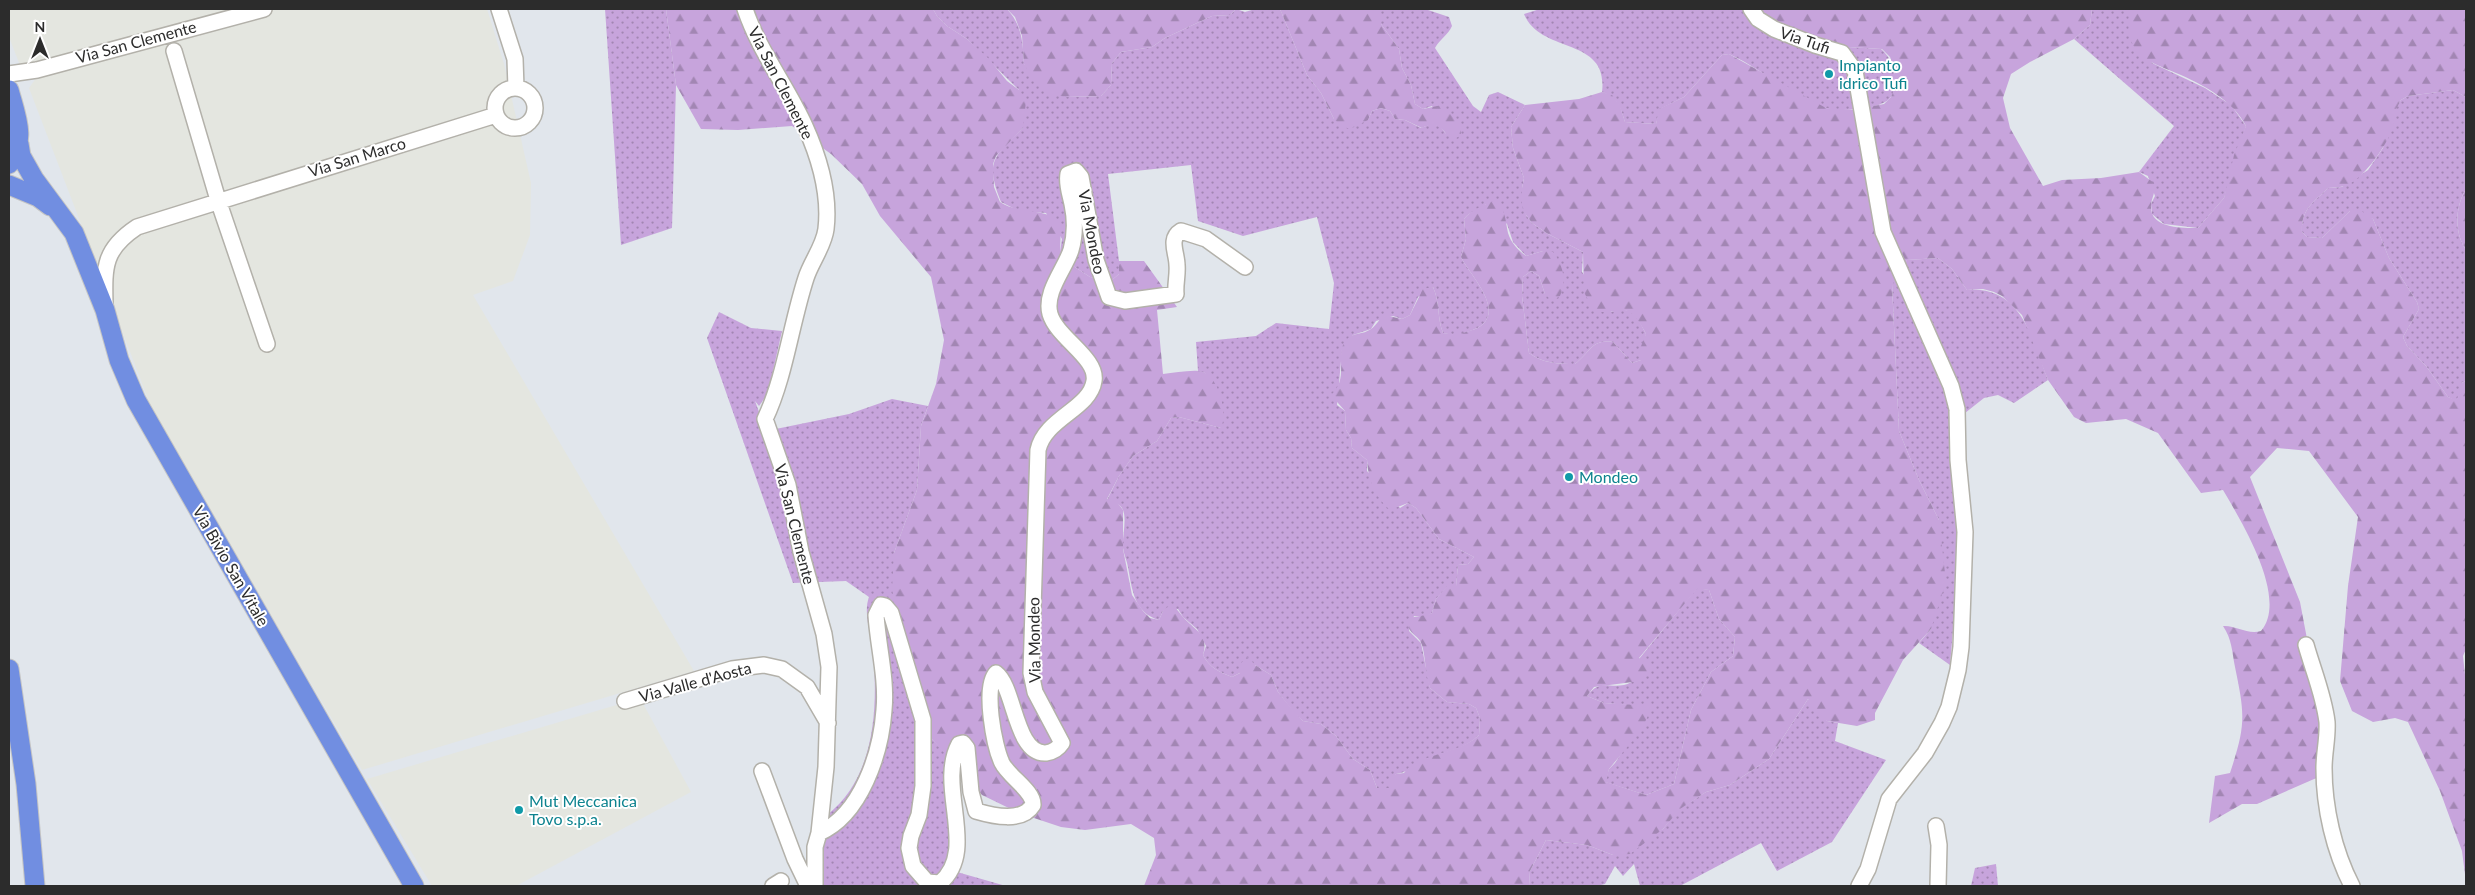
<svg xmlns="http://www.w3.org/2000/svg" width="2475" height="895" font-family="Lato,sans-serif">
<style>
.industrial{fill:#e4e6e0}
.grass{fill:url(#grass-dots)}
.forest{fill:url(#forest-firs);fill-rule:evenodd}
.lines{fill:none;stroke-linecap:round;stroke-linejoin:round}
.minor-casing{stroke:#b3b1aa;stroke-width:18}
.major-casing{stroke:#c4c4c4;stroke-width:21}
.minor{stroke:#fff;stroke-width:15}
.major{stroke:#718ee1;stroke-width:19}
.culture-dot{fill:#0f9aa8;stroke:#fff;stroke-width:2}
.labels{text-anchor:middle;stroke-width:4;stroke-linejoin:round;paint-order:stroke}
.street-label{font-size:16px;fill:#2c2c2c;stroke:#fff}
.culture-label{font-size:16px;fill:#0d838f;stroke:#fff;text-anchor:start}
</style>
<defs>
<pattern id="grass-dots" width="8" height="8" patternUnits="userSpaceOnUse" patternTransform="scale(1.25)"><rect width="8" height="8" fill="#c7a4dc"/><path d="M2 2h.1M6 6h.1" fill="none" stroke="#a286b3" stroke-width="1.8" stroke-linecap="round"/></pattern>
<pattern id="forest-firs" width="22" height="20" patternUnits="userSpaceOnUse" patternTransform="scale(1.25)"><rect width="22" height="20" fill="#c7a4dc"/><path d="M5 1l3.5 6h-7zM16 11l3.5 6h-7z" fill="#a286b3"/></pattern>
</defs>
<rect width="100%" height="100%" fill="#e1e6ec"/>
<path class="industrial" d="M 9,9 L 238,9 L 23,73 L 9,37 Z
M 275,9 L 487,9 L 504,64 L 531,183 L 530,235 L 513,281 L 473,295 L 694,671 L 362,770 L 155,417 L 29,88 L 39,74 Z
M 640,698 L 691,792 L 516,886 L 432,886 L 367,779 Z"/>
<path class="grass" d="M 605,9 L 666,9 L 676,85 L 672,228 L 621,245 Z
M 933,9 L 1007,9 C 1022,25 1023,43 1024,64 L 1065,97 L 1101,96 L 1111,85 L 1112,63 L 1121,52 L 1152,47 L 1165,38 L 1212,16 L 1230,15 L 1236,9 L 1245,12 L 1255,9 L 1280,9 L 1307,75 L 1321,93 L 1334,119 L 1368,120 L 1372,111 L 1381,108 L 1390,111 L 1395,119 L 1405,120 L 1421,128 L 1431,124 L 1440,126 L 1446,134 L 1432,106 L 1423,109 L 1415,104 L 1411,85 L 1402,68 L 1399,49 L 1381,24 L 1381,9 L 1425,9 L 1449,17 L 1452,26 C 1448,35 1440,39 1435,48 L 1473,106 L 1481,112 L 1489,95 L 1498,92 L 1525,105 L 1511,127 L 1513,148 L 1524,178 L 1522,188 L 1526,215 L 1532,223 L 1548,234 L 1583,252 L 1582,272 L 1611,312 L 1620,309 L 1630,311 L 1637,317 L 1646,334 L 1641,360 L 1632,363 L 1613,342 C 1591,339 1591,352 1575,364 C 1558,364 1542,363 1529,353 L 1522,296 L 1523,277 L 1531,271 L 1539,276 L 1545,294 L 1543,251 L 1526,256 L 1513,242 L 1507,224 L 1486,204 C 1478,211 1470,211 1464,219 L 1466,239 L 1461,257 C 1469,274 1502,306 1483,324 C 1476,331 1467,330 1459,336 L 1443,333 C 1437,318 1440,302 1433,287 L 1418,297 L 1410,315 L 1402,319 L 1393,316 L 1376,321 L 1371,329 L 1353,335 L 1342,350 L 1337,405 L 1345,411 L 1346,430 L 1351,438 L 1352,448 L 1367,460 L 1367,471 L 1400,508 L 1408,503 L 1416,508 L 1439,539 L 1474,557 L 1468,564 L 1458,565 L 1456,587 L 1448,586 L 1436,599 L 1432,613 L 1427,616 L 1414,616 L 1409,631 L 1421,643 L 1430,688 L 1447,702 L 1469,704 L 1476,708 L 1480,718 L 1479,735 C 1466,748 1449,751 1432,757 C 1419,762 1410,772 1396,774 L 1389,788 L 1377,788 L 1370,770 L 1353,759 L 1336,736 L 1321,724 L 1303,721 L 1295,714 L 1278,692 L 1271,675 L 1255,665 L 1232,677 C 1219,672 1209,667 1203,655 L 1206,646 L 1197,629 L 1183,617 L 1178,609 L 1163,611 L 1159,620 C 1134,613 1132,589 1128,567 C 1127,561 1124,555 1123,548 C 1122,537 1127,520 1123,510 C 1120,503 1113,501 1107,500 L 1119,476 L 1133,456 L 1157,441 L 1171,418 L 1179,417 L 1221,428 L 1205,373 L 1198,371 L 1196,342 L 1256,336 L 1276,323 L 1329,329 L 1334,283 L 1317,217 L 1243,236 L 1198,221 L 1191,165 L 1108,174 L 1119,261 L 1119,274 L 1112,280 L 1090,277 L 1064,260 L 1060,252 L 1062,239 L 1046,213 L 1019,211 L 1001,202 C 984,160 995,156 1023,128 L 1019,90 L 967,39 L 947,26 L 937,16 Z
M 1540,9 L 1747,9 L 1831,46 L 1881,49 C 1892,59 1897,71 1895,86 C 1893,100 1884,104 1871,107 C 1857,109 1840,112 1826,108 C 1804,102 1764,73 1743,61 L 1729,54 L 1722,55 L 1684,97 L 1660,109 L 1656,124 L 1625,122 C 1621,108 1617,97 1602,92 C 1609,36 1541,55 1524,14 Z
M 2092,9 L 2129,9 L 2129,28 L 2152,63 L 2205,88 L 2231,105 L 2246,126 L 2224,198 L 2198,228 L 2164,224 L 2152,214 L 2151,204 L 2155,196 L 2148,176 L 2139,172 L 2174,126 L 2074,39 L 2090,25 Z
M 2453,90 L 2466,97 L 2466,189 C 2455,207 2454,233 2466,250 L 2466,381 L 2461,383 L 2461,393 L 2456,401 L 2448,397 L 2426,366 L 2407,346 L 2403,337 L 2419,309 L 2417,302 L 2389,258 L 2373,219 L 2350,211 L 2322,238 L 2307,237 L 2302,232 C 2301,209 2313,203 2328,188 L 2342,187 L 2368,170 L 2383,148 L 2394,111 L 2401,100 L 2408,96 Z
M 1938,258 L 1952,269 L 1967,290 C 2022,285 2032,339 2048,380 L 2014,403 L 1998,395 L 1984,398 L 1965,413 L 1962,407 L 1963,513 L 1950,665 L 1919,643 L 1931,629 L 1939,520 L 1919,480 L 1899,431 L 1892,284 L 1907,260 Z
M 719,312 L 751,328 L 782,331 L 768,393 L 759,406 L 755,401 L 766,431 L 849,414 L 892,399 L 928,406 L 921,426 L 917,490 L 894,553 L 912,663 L 929,710 L 931,738 L 957,765 L 957,872 L 1006,886 L 816,886 L 827,815 C 876,777 878,706 873,650 C 871,633 863,613 869,597 L 846,581 L 793,583 L 707,338 Z
M 1697,588 L 1709,590 L 1719,619 L 1735,637 L 1733,656 L 1711,672 L 1691,710 L 1674,784 L 1646,795 L 1605,782 L 1609,769 L 1615,763 L 1651,707 L 1604,703 L 1587,696 C 1600,679 1607,688 1624,685 C 1633,683 1644,673 1652,668 L 1639,659 Z
M 1808,699 L 1827,721 L 1838,723 L 1835,741 L 1886,760 L 1832,842 L 1777,871 L 1761,843 L 1680,886 L 1640,886 L 1634,864 L 1623,876 L 1615,866 L 1605,884 L 1597,886 L 1529,886 L 1530,871 L 1546,840 L 1587,845 L 1613,855 L 1663,829 L 1679,809 L 1706,792 L 1730,785 L 1769,759 Z
M 1996,864 L 1998,886 L 1971,886 L 1975,868 Z"/>
<path class="forest" d="M 666,9 L 933,9 L 937,16 L 947,26 L 967,39 L 989,59 L 1007,81 L 1019,90 L 1026,101 L 1023,128 L 996,156 L 993,164 L 994,187 L 1000,202 C 1020,215 1046,207 1061,223 L 1060,252 L 1064,260 L 1090,277 L 1112,280 L 1119,274 L 1119,261 L 1144,261 L 1177,307 L 1157,310 L 1163,374 C 1174,373 1188,370 1199,371 C 1219,374 1228,413 1221,428 L 1179,417 L 1171,418 L 1157,441 L 1133,456 L 1119,476 L 1107,499 L 1117,502 L 1123,510 L 1123,549 L 1132,595 L 1143,611 L 1150,618 L 1159,620 L 1163,611 L 1170,605 C 1178,608 1178,612 1184,618 C 1196,631 1209,635 1203,655 C 1209,667 1219,672 1232,677 L 1240,673 L 1241,663 L 1248,657 L 1255,665 L 1271,675 L 1278,692 L 1296,714 L 1303,721 L 1321,724 L 1336,736 L 1353,759 L 1370,770 L 1377,788 L 1389,788 L 1389,780 L 1396,774 L 1404,773 C 1416,754 1460,754 1479,735 L 1480,718 L 1476,708 L 1469,704 L 1447,702 L 1430,688 C 1425,674 1426,659 1422,645 C 1418,633 1407,636 1408,619 C 1416,615 1424,617 1432,613 L 1436,599 L 1448,585 L 1456,586 L 1458,565 L 1468,564 L 1474,557 L 1439,539 L 1416,508 L 1408,503 L 1390,510 C 1375,497 1368,480 1367,460 L 1352,448 L 1351,438 L 1346,430 L 1345,411 L 1331,395 C 1350,378 1334,355 1346,340 C 1353,332 1363,335 1371,329 C 1376,326 1379,319 1384,315 L 1402,319 L 1410,315 L 1423,289 L 1433,287 C 1440,302 1437,318 1443,333 L 1459,335 C 1467,330 1476,331 1483,324 C 1502,306 1469,274 1461,257 L 1466,239 L 1464,219 C 1471,210 1484,205 1495,200 C 1506,209 1505,220 1508,233 C 1511,243 1518,250 1526,256 L 1543,251 L 1553,252 C 1563,265 1567,280 1560,296 L 1552,301 L 1545,294 L 1539,276 L 1531,271 L 1523,277 L 1522,296 L 1529,353 C 1542,363 1558,364 1575,364 C 1591,352 1591,339 1613,342 L 1632,363 L 1641,360 L 1639,351 L 1646,334 C 1625,294 1623,319 1593,310 L 1584,292 L 1583,252 L 1548,234 L 1532,223 L 1526,215 L 1522,207 L 1522,188 L 1524,178 L 1513,148 L 1511,127 L 1525,105 L 1579,99 L 1602,92 L 1612,95 L 1620,106 L 1625,122 L 1656,124 L 1659,109 L 1684,97 L 1722,55 L 1729,54 L 1826,108 L 1853,110 L 1884,104 L 1891,97 L 1895,87 L 1895,71 L 1890,57 L 1882,49 L 1831,46 L 1822,48 L 1747,9 L 2092,9 L 2090,25 L 2074,39 L 2030,62 L 2011,74 L 2003,98 L 2010,128 L 2043,186 L 2062,180 L 2101,178 L 2139,172 L 2154,183 C 2156,192 2152,197 2151,205 C 2149,229 2183,228 2198,228 L 2224,198 L 2234,155 L 2246,126 C 2233,100 2202,84 2176,73 C 2161,66 2140,61 2132,43 C 2127,33 2129,20 2129,9 L 2466,9 L 2466,97 L 2453,90 L 2408,96 L 2401,100 L 2395,111 C 2398,132 2369,172 2351,183 C 2344,188 2336,187 2328,188 C 2313,203 2301,209 2302,232 L 2307,237 L 2322,238 L 2350,211 L 2360,210 L 2373,219 L 2389,258 L 2417,302 L 2419,309 L 2403,337 L 2407,346 L 2426,366 L 2448,397 L 2456,400 L 2461,392 L 2461,383 L 2466,381 L 2466,649 L 2463,656 L 2466,684 L 2466,882 L 2462,851 L 2440,791 L 2408,722 L 2395,718 L 2373,722 L 2352,711 L 2340,681 L 2348,586 L 2358,517 L 2309,451 L 2277,448 L 2250,477 L 2300,602 L 2323,723 L 2321,776 L 2257,804 L 2242,804 L 2209,823 L 2215,776 L 2230,773 C 2246,725 2245,715 2235,667 C 2232,652 2232,639 2223,626 C 2236,625 2247,635 2261,631 C 2289,598 2241,521 2223,490 L 2201,493 L 2158,433 L 2126,419 L 2086,423 L 2074,417 L 2048,380 L 2022,315 L 2002,296 L 1994,292 L 1983,289 L 1967,290 L 1952,269 L 1938,258 L 1907,260 L 1892,285 L 1899,431 L 1919,480 L 1939,520 L 1946,582 L 1931,629 L 1903,660 L 1875,713 L 1875,720 L 1857,726 L 1827,721 L 1818,716 L 1808,699 L 1769,759 L 1730,785 L 1706,792 L 1680,809 L 1663,829 L 1630,854 L 1613,855 L 1587,845 L 1546,840 L 1530,871 L 1529,886 L 1144,886 L 1156,855 L 1154,838 L 1131,824 L 1085,830 L 1061,827 L 1019,813 L 982,795 L 931,738 L 929,710 L 912,663 L 892,590 L 894,553 L 917,490 L 921,426 L 936,384 L 944,340 L 931,277 L 880,216 L 862,184 L 831,154 L 792,126 L 738,130 L 701,129 L 676,85 ZM 1697,589 L 1709,590 L 1719,619 L 1735,637 L 1733,656 L 1711,672 L 1691,710 L 1674,784 L 1646,795 L 1606,782 L 1609,769 L 1642,729 L 1652,706 L 1604,703 L 1587,696 L 1594,687 L 1640,681 L 1653,668 L 1639,658 Z
M 1007,9 L 1236,9 L 1230,15 L 1212,16 L 1165,38 L 1152,47 L 1121,52 L 1112,63 L 1111,85 L 1101,96 L 1065,97 L 1051,94 L 1035,83 L 1024,64 L 1022,36 L 1015,17 Z
M 1280,9 L 1381,9 L 1381,24 L 1399,49 L 1402,68 L 1411,85 L 1415,104 L 1423,109 L 1442,105 L 1461,126 L 1461,135 L 1453,140 C 1442,130 1438,120 1422,128 L 1405,120 L 1395,119 L 1390,111 L 1381,108 L 1372,111 L 1368,120 L 1350,129 L 1341,126 L 1334,119 L 1321,93 L 1307,75 Z
M 2466,189 L 2466,250 C 2454,233 2455,207 2466,189 Z"/>
<g class="lines">
<defs>
<path id="minor" d="M 499,9 L 515,59 L 516,88
M 745,9 C 759,51 787,86 805,126 C 819,157 830,195 826,229 C 824,246 811,262 806,278 C 791,324 785,377 765,419 L 788,485 L 801,552 L 824,634 L 829,667 L 826,767 L 819,833 L 815,847 L 815,886
M 1751,9 L 1758,19 L 1774,29 L 1815,45 L 1842,53 L 1855,71 L 1883,232 L 1951,386 L 1957,409 L 1958,460 L 1965,532 L 1961,647 L 1958,670 L 1949,707 L 1942,723 L 1925,753 L 1889,799 L 1868,869 L 1859,886
M 174,51 L 218,200 L 267,344
M 9,74 L 37,70 L 264,9
M495 108a20 20 0 1 1 40 0a20 20 0 1 1-40 0Z
M 105,304 C 104,266 104,249 137,227 L 496,115
M 2306,645 C 2313,670 2324,696 2327,722 C 2328,737 2324,753 2324,768 C 2324,808 2334,851 2352,886
M 625,701 L 732,669 L 764,665 L 782,669 L 807,687 L 828,723
M 762,771 L 795,859 L 808,886
M 1936,826 L 1939,845 L 1938,886
M 819,833 C 861,815 881,753 884,710 C 887,679 878,646 876,615 L 881,605 L 885,606 L 891,613 L 923,720 L 923,786 L 919,815 L 911,836 L 909,848 L 913,866 L 927,882 L 940,883 C 979,850 936,787 959,744 L 963,743 L 967,748 L 971,792 L 976,811 C 993,816 1022,823 1033,805 C 1034,791 1009,777 1002,763 C 994,746 983,687 996,673 C 1015,687 1015,755 1046,753 C 1053,752 1058,749 1062,743 L 1035,692 L 1031,673 L 1038,450 C 1045,418 1090,409 1094,381 C 1098,358 1057,338 1050,314 C 1044,292 1065,269 1071,250 C 1075,236 1075,218 1072,204 C 1070,194 1066,184 1068,174 L 1076,171 L 1081,177 L 1096,260 L 1109,297 L 1125,301 L 1176,294 C 1175,284 1178,275 1177,265 C 1177,253 1168,239 1181,231 L 1206,239 L 1245,267
M 773,886 L 781,881"/>
<path id="major" d="M 9,90 C 16,116 27,140 9,164
M 19,144 L 21,156 L 34,179 L 74,233 L 105,310 L 119,360 L 136,400 L 414,886
M 9,185 L 38,197 L 50,206
M 9,669 L 26,784 L 35,886"/>
</defs>
<use href="#minor" class="minor-casing"/>
<use href="#major" class="major-casing"/>
<use href="#minor" class="minor"/>
<use href="#major" class="major"/>
</g>
<g class="culture-dot">
<circle cx="1829" cy="74" r="5"/>
<circle cx="1569" cy="477" r="5"/>
<circle cx="519" cy="810" r="5"/>
</g>
<g class="labels">
<g class="street-label">
<text transform="translate(1805 40) rotate(19)" y="6">Via Tufi</text>
<text transform="translate(136 42) rotate(-15)" y="6">Via San Clemente</text>
<text transform="translate(781 83) rotate(63)" y="6">Via San Clemente</text>
<text transform="translate(357 157) rotate(-17)" y="6">Via San Marco</text>
<text transform="translate(1092 232) rotate(79)" y="6">Via Mondeo</text>
<text transform="translate(795 524) rotate(76)" y="6">Via San Clemente</text>
<text transform="translate(231 566) rotate(60)" y="6">Via Bivio San Vitale</text>
<text transform="translate(1034 640) rotate(-91)" y="6">Via Mondeo</text>
<text transform="translate(695 682) rotate(-15)" y="6">Via Valle d'Aosta</text>
</g>
<g class="culture-label">
<text x="1839" y="71">Impianto<tspan x="1839" dy="18">idrico Tufi</tspan></text>
<text x="1579" y="483">Mondeo</text>
<text x="529" y="807">Mut Meccanica<tspan x="529" dy="18">Tovo s.p.a.</tspan></text>
</g>
</g>
<rect width="2475" height="895" fill="none" stroke="#2c2c2c" stroke-width="20"/>
<g transform="translate(40 40)" stroke="#ffffff" stroke-width="4" paint-order="stroke">
<path d="M0-4L9 19L0 12L-9 19Z" fill="#2c2c2c"/>
<text y="-8" font-size="14" font-weight="bold" text-anchor="middle" fill="#2c2c2c">N</text>
</g>
</svg>
